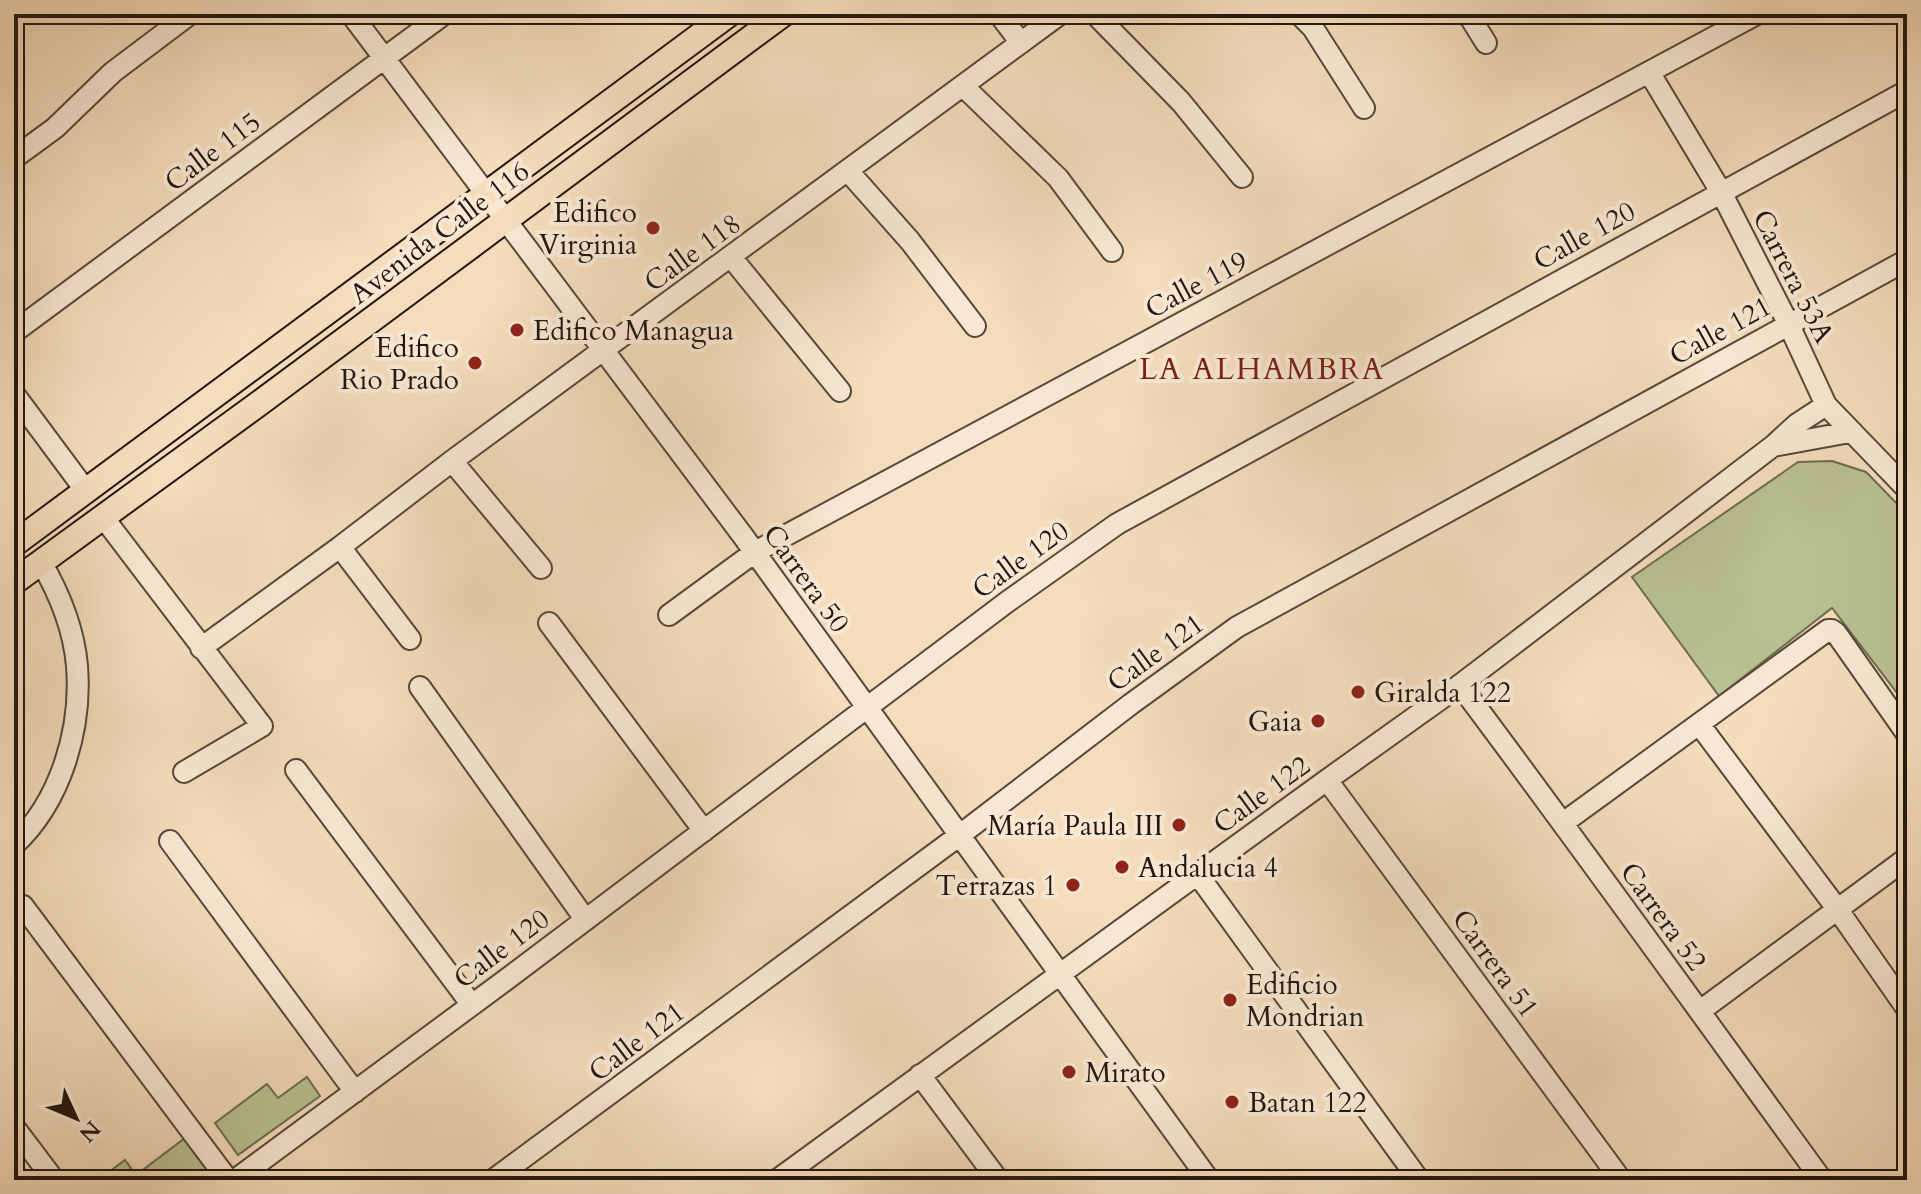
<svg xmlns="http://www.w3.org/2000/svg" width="1921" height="1194" font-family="Cardo,serif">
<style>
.green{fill:#b9c192;stroke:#6e6c50;stroke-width:2}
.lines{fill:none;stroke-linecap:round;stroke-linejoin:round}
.minor-casing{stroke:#57483a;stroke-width:24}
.major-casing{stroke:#23170f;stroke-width:28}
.minor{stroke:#f8e8d3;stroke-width:20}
.major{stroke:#f4dcbc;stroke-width:24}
.poi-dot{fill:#8f2418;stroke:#f8e8d3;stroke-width:3}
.labels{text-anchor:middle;stroke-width:8;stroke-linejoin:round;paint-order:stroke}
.street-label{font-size:28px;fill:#23170f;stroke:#f8e8d3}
.poi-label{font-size:28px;fill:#23170f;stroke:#f8e8d3;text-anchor:start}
.neighbourhood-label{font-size:30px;letter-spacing:2px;fill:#7a1f14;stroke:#f8e8d3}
</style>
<rect width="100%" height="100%" fill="#f4dcbc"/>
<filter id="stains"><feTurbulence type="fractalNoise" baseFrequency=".0025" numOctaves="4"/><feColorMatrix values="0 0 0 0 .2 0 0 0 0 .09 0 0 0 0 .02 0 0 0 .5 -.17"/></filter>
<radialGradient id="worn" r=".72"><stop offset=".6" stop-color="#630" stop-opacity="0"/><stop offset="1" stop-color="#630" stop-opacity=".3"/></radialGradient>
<path class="green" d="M 1832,461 L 1866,472 L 1907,514 L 1907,706 L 1832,608 L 1719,696 L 1632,577 L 1798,462 Z
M 307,1077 L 320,1096 L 238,1155 L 215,1123 L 267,1084 L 278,1098 Z
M 185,1138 L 217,1180 L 98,1180 L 125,1160 L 136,1175 Z"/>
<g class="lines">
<defs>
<path id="minor" d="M 351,14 L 743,536 L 1209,1180
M 999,14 L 1021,43
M 1095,14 L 1181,102 L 1242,177
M 1299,14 L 1313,28 L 1364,108
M 1468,14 L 1486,43
M 1649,72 L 1721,192 L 1789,325 L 1826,405 L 1907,489
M 963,86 L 1058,178 L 1112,251
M 14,158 L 55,128 L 113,72 L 190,14
M 848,171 L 910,241 L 975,326
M 731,257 L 840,391
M 14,332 L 444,14
M 14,394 L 86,491
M 1773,446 L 1850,432
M 452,461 L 541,568
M 103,517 L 262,726 L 184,772
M 340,547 L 410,639
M 669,615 L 755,552 L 1757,14
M 549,623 L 704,831
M 201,648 L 340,547 L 452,461 L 1060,14
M 1460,685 C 1583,849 1702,1015 1822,1180
M 420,687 L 585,919
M 1699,724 L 1838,910 L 1907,1009
M 296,770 L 472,1005
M 1327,780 L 1621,1180
M 1563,823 L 1828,630 L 1832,630 L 1836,633 L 1907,734
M 170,841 L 355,1092
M 14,845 C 61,801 82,729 77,666 C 74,630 59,593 41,562
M 1198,875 L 1419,1180
M 23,906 L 228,1180
M 1700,1011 L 1907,858
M 920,1075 L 998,1180
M 14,1127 L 54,1180
M 235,1180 L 503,982 L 1007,602 L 1117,524 L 1907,91
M 493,1180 L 960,835 L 1131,704 L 1237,627 L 1907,260
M 777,1180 L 1327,780 L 1460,685 L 1773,446 L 1797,424 L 1826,405"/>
<path id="major" d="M 14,544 L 729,14
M 14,582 L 261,402 L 783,14"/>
</defs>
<use href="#minor" class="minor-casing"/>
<use href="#major" class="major-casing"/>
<use href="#minor" class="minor"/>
<use href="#major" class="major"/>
</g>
<g class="poi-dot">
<circle cx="653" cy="228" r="8"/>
<circle cx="517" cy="330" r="8"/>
<circle cx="475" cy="363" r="8"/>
<circle cx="1358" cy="692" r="8"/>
<circle cx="1318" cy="721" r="8"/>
<circle cx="1179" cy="825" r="8"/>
<circle cx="1122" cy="867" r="8"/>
<circle cx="1073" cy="885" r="8"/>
<circle cx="1230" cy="1000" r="8"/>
<circle cx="1069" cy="1072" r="8"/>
<circle cx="1232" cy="1102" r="8"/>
</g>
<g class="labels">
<g class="street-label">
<text transform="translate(212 151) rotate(-37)" y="10">Calle 115</text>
<text transform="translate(439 232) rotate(-37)" y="10">Avenida Calle 116</text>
<text transform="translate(1584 235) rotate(-29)" y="10">Calle 120</text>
<text transform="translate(692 252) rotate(-36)" y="10">Calle 118</text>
<text transform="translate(1794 276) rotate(63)" y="10">Carrera 53A</text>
<text transform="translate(1196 284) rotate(-28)" y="10">Calle 119</text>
<text transform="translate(1720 330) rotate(-29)" y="10">Calle 121</text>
<text transform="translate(1020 559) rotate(-36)" y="10">Calle 120</text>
<text transform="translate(807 578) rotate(54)" y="10">Carrera 50</text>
<text transform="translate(1155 652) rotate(-36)" y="10">Calle 121</text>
<text transform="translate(1261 794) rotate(-36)" y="10">Calle 122</text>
<text transform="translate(1664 916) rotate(54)" y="10">Carrera 52</text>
<text transform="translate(501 948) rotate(-37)" y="10">Calle 120</text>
<text transform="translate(1496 963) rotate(54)" y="10">Carrera 51</text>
<text transform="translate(636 1041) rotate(-37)" y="10">Calle 121</text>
</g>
<g class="poi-label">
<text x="637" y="222" text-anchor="end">Edifico<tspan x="637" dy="32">Virginia</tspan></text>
<text x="533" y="340">Edifico Managua</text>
<text x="459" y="357" text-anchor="end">Edifico<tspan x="459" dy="32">Rio Prado</tspan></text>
<text x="1374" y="702">Giralda 122</text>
<text x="1302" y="731" text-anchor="end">Gaia</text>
<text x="1163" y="835" text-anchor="end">María Paula III</text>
<text x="1138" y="877">Andalucia 4</text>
<text x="1057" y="895" text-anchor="end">Terrazas 1</text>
<text x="1246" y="994">Edificio<tspan x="1246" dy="32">Mondrian</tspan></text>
<text x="1085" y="1082">Mirato</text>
<text x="1248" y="1112">Batan 122</text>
</g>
<g class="neighbourhood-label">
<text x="1262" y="379">LA ALHAMBRA</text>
</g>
</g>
<rect width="1921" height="1194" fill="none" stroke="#f4dcbc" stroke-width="48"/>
<rect x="16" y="16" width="1889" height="1162" fill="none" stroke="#23170f" stroke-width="4"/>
<rect x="24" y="24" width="1873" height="1146" fill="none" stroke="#23170f" stroke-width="2"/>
<g transform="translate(76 1118) rotate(134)" stroke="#f8e8d3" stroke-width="6" paint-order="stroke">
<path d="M0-6L14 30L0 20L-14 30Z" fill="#23170f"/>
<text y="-12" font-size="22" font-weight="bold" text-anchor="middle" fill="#23170f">N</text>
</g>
<rect width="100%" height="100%" filter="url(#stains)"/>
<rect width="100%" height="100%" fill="url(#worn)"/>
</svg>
